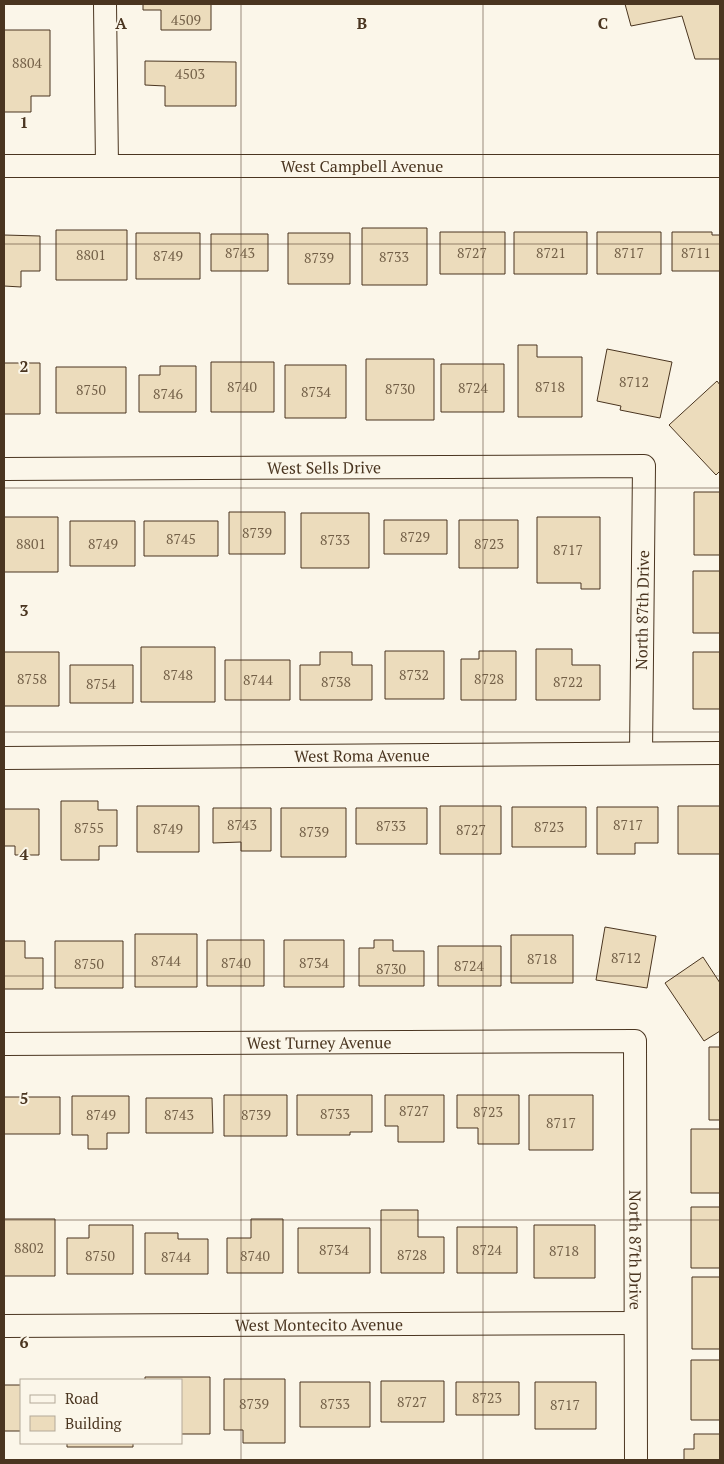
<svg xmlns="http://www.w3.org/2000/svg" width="724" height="1464" font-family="'PT Serif',serif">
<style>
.building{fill:#ecdcbc;stroke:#4a3520}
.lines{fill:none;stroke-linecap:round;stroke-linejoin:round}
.street-casing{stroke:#4a3520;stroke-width:24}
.street{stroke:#fbf6e9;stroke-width:22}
.grid{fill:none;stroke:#4a3520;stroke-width:1;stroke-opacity:0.55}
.labels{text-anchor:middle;stroke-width:4;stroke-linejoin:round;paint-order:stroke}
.number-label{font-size:14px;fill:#725f47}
.street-label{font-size:16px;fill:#4a3520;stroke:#fbf6e9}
.grid-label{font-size:16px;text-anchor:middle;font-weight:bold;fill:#4a3520;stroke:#fbf6e9;stroke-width:4;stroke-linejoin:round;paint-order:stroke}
</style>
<rect width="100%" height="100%" fill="#fbf6e9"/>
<!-- building -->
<path class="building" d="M143,4H211V30H161V10H143Z
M625,4H720V59H695L682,16L631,26Z
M4,30H50V96H31V112H4Z
M145,61L236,62V106H165V86L145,85Z
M362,228H427V285H362Z
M56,230H127V280H56Z
M440,232H505V274H440Z
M514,232H587V274H514Z
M597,232H661V274H597Z
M672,232H712V235H720V271H672Z
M136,233H200V279H136Z
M288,233H350V284H288Z
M211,234H268V271H211Z
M4,235L40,236V271H21V287L4,286Z
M518,345H537V357H582V417H518Z
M607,349L672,362L660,418L620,410L621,406L597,401Z
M366,359H434V420H366Z
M211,362H274V412H211Z
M4,363H40V414H4Z
M441,364H504V412H441Z
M285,365H346V418H285Z
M160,366H196V412H139V375H160Z
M56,367H126V413H56Z
M717,381L720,385V471L716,475L669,425Z
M694,492H720V555H694Z
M229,512H285V554H229Z
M301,513H369V568H301Z
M4,517H58V572H4Z
M537,517H600V589H581V583H537Z
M384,520H447V554H384Z
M459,520H518V568H459Z
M70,521H135V566H70Z
M144,521H218V556H144Z
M693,571H720V633H693Z
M141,647H215V702H141Z
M536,649H572V665H600V700H536Z
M385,651H444V699H385Z
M479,651H516V700H461V659H479Z
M4,652H59V706H4Z
M320,652H352V665H372V700H300V665H320Z
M693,652H720V709H693Z
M225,660H290V700H225Z
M70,665H133V703H70Z
M61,801H98V810H117V846H99V860H61Z
M137,806H199V852H137Z
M440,806H501V854H440Z
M678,806H720V854H678Z
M512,807H586V847H512Z
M597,807H658V843H635V854H597Z
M213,808H271V851H241V842L213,843Z
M281,808H346V857H281Z
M356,808H427V844H356Z
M4,809H39V855H15V846H4Z
M605,927L656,936L647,988L596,980Z
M135,934H197V987H135Z
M511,935H573V983H511Z
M207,940H264V986H207Z
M284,940H344V987H284Z
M374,940H393V951H424V986H359V948H374Z
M4,941H25V958H43V989H4Z
M55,941H123V988H55Z
M438,946H501V986H438Z
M703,957L720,983V1031L704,1041L665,983Z
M709,1047H720V1120H709Z
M224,1095H287V1136H224Z
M297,1095H372V1132H350V1135H297Z
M385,1095H444V1142H398V1126H385Z
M457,1095H519V1144H478V1128H457Z
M529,1095H593V1150H529Z
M72,1096H129V1133H107V1149H88V1135H72Z
M4,1097H60V1134H4Z
M146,1098H212L213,1133H146Z
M691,1129H720V1193H691Z
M691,1207H720V1268H691Z
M381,1210H418V1237H444V1273H381Z
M4,1219H55V1276H4Z
M251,1219H283V1273H227V1238H251Z
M89,1225H133V1274H67V1238H89Z
M534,1225H595V1278H534Z
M457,1227H517V1273H457Z
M298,1228H370V1273H298Z
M145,1233H178V1239H208V1274H145Z
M692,1277H720V1349H692Z
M691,1360H720V1420H691Z
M145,1377H210V1434H181V1380H145Z
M224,1379H285V1443H243V1430H224Z
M381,1381H444V1422H381Z
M300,1382H370V1427H300Z
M456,1382H519V1415H456Z
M535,1382H596V1429H535Z
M4,1385H21V1431H4Z
M694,1434H720V1460H684V1449H694Z
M67,1443H133V1447H67Z"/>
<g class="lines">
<defs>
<g id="street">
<path d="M105,4L107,166"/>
<path id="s1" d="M4,166H720"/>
<path id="s2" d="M4,469L644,466L641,753"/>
<path id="s3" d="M4,758L720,753"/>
<path id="s4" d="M4,1044L635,1041L636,1460"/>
<path id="s5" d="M4,1326L635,1323"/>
</g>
</defs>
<!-- street casing -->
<use href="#street" class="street-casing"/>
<!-- street -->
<use href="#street" class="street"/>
</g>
<!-- grid -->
<path class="grid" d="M241,4V1460M483,4V1460M4,244H720M4,488H720M4,732H720M4,976H720M4,1220H720"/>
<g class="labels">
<!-- number labels -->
<g class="number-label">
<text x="186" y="25">4509</text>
<text x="27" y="68">8804</text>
<text x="190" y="79">4503</text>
<text x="240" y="258">8743</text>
<text x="472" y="258">8727</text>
<text x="551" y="258">8721</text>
<text x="629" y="258">8717</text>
<text x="696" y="258">8711</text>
<text x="91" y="260">8801</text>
<text x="168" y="261">8749</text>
<text x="394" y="262">8733</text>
<text x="319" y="263">8739</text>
<text x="634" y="387">8712</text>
<text x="242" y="392">8740</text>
<text x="550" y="392">8718</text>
<text x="473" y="393">8724</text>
<text x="400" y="394">8730</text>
<text x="91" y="395">8750</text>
<text x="316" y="397">8734</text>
<text x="168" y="399">8746</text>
<text x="257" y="538">8739</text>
<text x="415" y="542">8729</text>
<text x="181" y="544">8745</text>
<text x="335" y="545">8733</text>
<text x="31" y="549">8801</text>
<text x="103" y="549">8749</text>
<text x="489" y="549">8723</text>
<text x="568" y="555">8717</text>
<text x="178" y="680">8748</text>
<text x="414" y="680">8732</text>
<text x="32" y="684">8758</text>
<text x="489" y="684">8728</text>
<text x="258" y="685">8744</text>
<text x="336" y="687">8738</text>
<text x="568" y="687">8722</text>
<text x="101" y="689">8754</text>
<text x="242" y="830">8743</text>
<text x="628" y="830">8717</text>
<text x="391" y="831">8733</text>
<text x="549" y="832">8723</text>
<text x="89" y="833">8755</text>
<text x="168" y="834">8749</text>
<text x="471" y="835">8727</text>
<text x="314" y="837">8739</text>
<text x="626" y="963">8712</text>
<text x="542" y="964">8718</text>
<text x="166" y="966">8744</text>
<text x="236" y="968">8740</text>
<text x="314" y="968">8734</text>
<text x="89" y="969">8750</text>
<text x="469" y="971">8724</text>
<text x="391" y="974">8730</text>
<text x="414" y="1116">8727</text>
<text x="488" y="1117">8723</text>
<text x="335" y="1119">8733</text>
<text x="101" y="1120">8749</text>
<text x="179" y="1120">8743</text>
<text x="256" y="1120">8739</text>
<text x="561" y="1128">8717</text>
<text x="29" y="1253">8802</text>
<text x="334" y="1255">8734</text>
<text x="487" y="1255">8724</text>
<text x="564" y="1256">8718</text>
<text x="412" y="1260">8728</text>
<text x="100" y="1261">8750</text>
<text x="255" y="1261">8740</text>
<text x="176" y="1262">8744</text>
<text x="487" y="1403">8723</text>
<text x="412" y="1407">8727</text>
<text x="254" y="1409">8739</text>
<text x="335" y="1409">8733</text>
<text x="565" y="1410">8717</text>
</g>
<!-- street labels -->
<g class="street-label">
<text dy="6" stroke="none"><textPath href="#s1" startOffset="358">West Campbell Avenue</textPath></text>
<text dy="6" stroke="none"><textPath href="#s2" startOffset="320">West Sells Drive</textPath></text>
<text transform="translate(642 610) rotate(-89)" y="6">North 87th Drive</text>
<text dy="6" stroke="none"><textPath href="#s3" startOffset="358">West Roma Avenue</textPath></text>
<text dy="6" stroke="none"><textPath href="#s4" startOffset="315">West Turney Avenue</textPath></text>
<text dy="6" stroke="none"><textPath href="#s4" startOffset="840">North 87th Drive</textPath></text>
<text dy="6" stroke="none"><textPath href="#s5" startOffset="315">West Montecito Avenue</textPath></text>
</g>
</g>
<g class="grid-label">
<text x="121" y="29">A</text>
<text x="362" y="29">B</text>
<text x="603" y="29">C</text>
<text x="24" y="128">1</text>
<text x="24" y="372">2</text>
<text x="24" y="616">3</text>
<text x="24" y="860">4</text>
<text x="24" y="1104">5</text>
<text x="24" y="1348">6</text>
</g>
<!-- border -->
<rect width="724" height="1464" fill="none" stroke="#4a3520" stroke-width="10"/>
<!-- legend -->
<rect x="20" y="1379" width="162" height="65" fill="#fbf6e9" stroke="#b4a999"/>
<rect x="30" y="1395" width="25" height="8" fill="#fbf6e9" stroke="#b4a999"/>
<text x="65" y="1404" font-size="15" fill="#4a3520">Road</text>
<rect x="30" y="1416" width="25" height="15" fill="#ecdcbc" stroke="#b4a999"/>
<text x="65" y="1429" font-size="15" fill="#4a3520">Building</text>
</svg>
